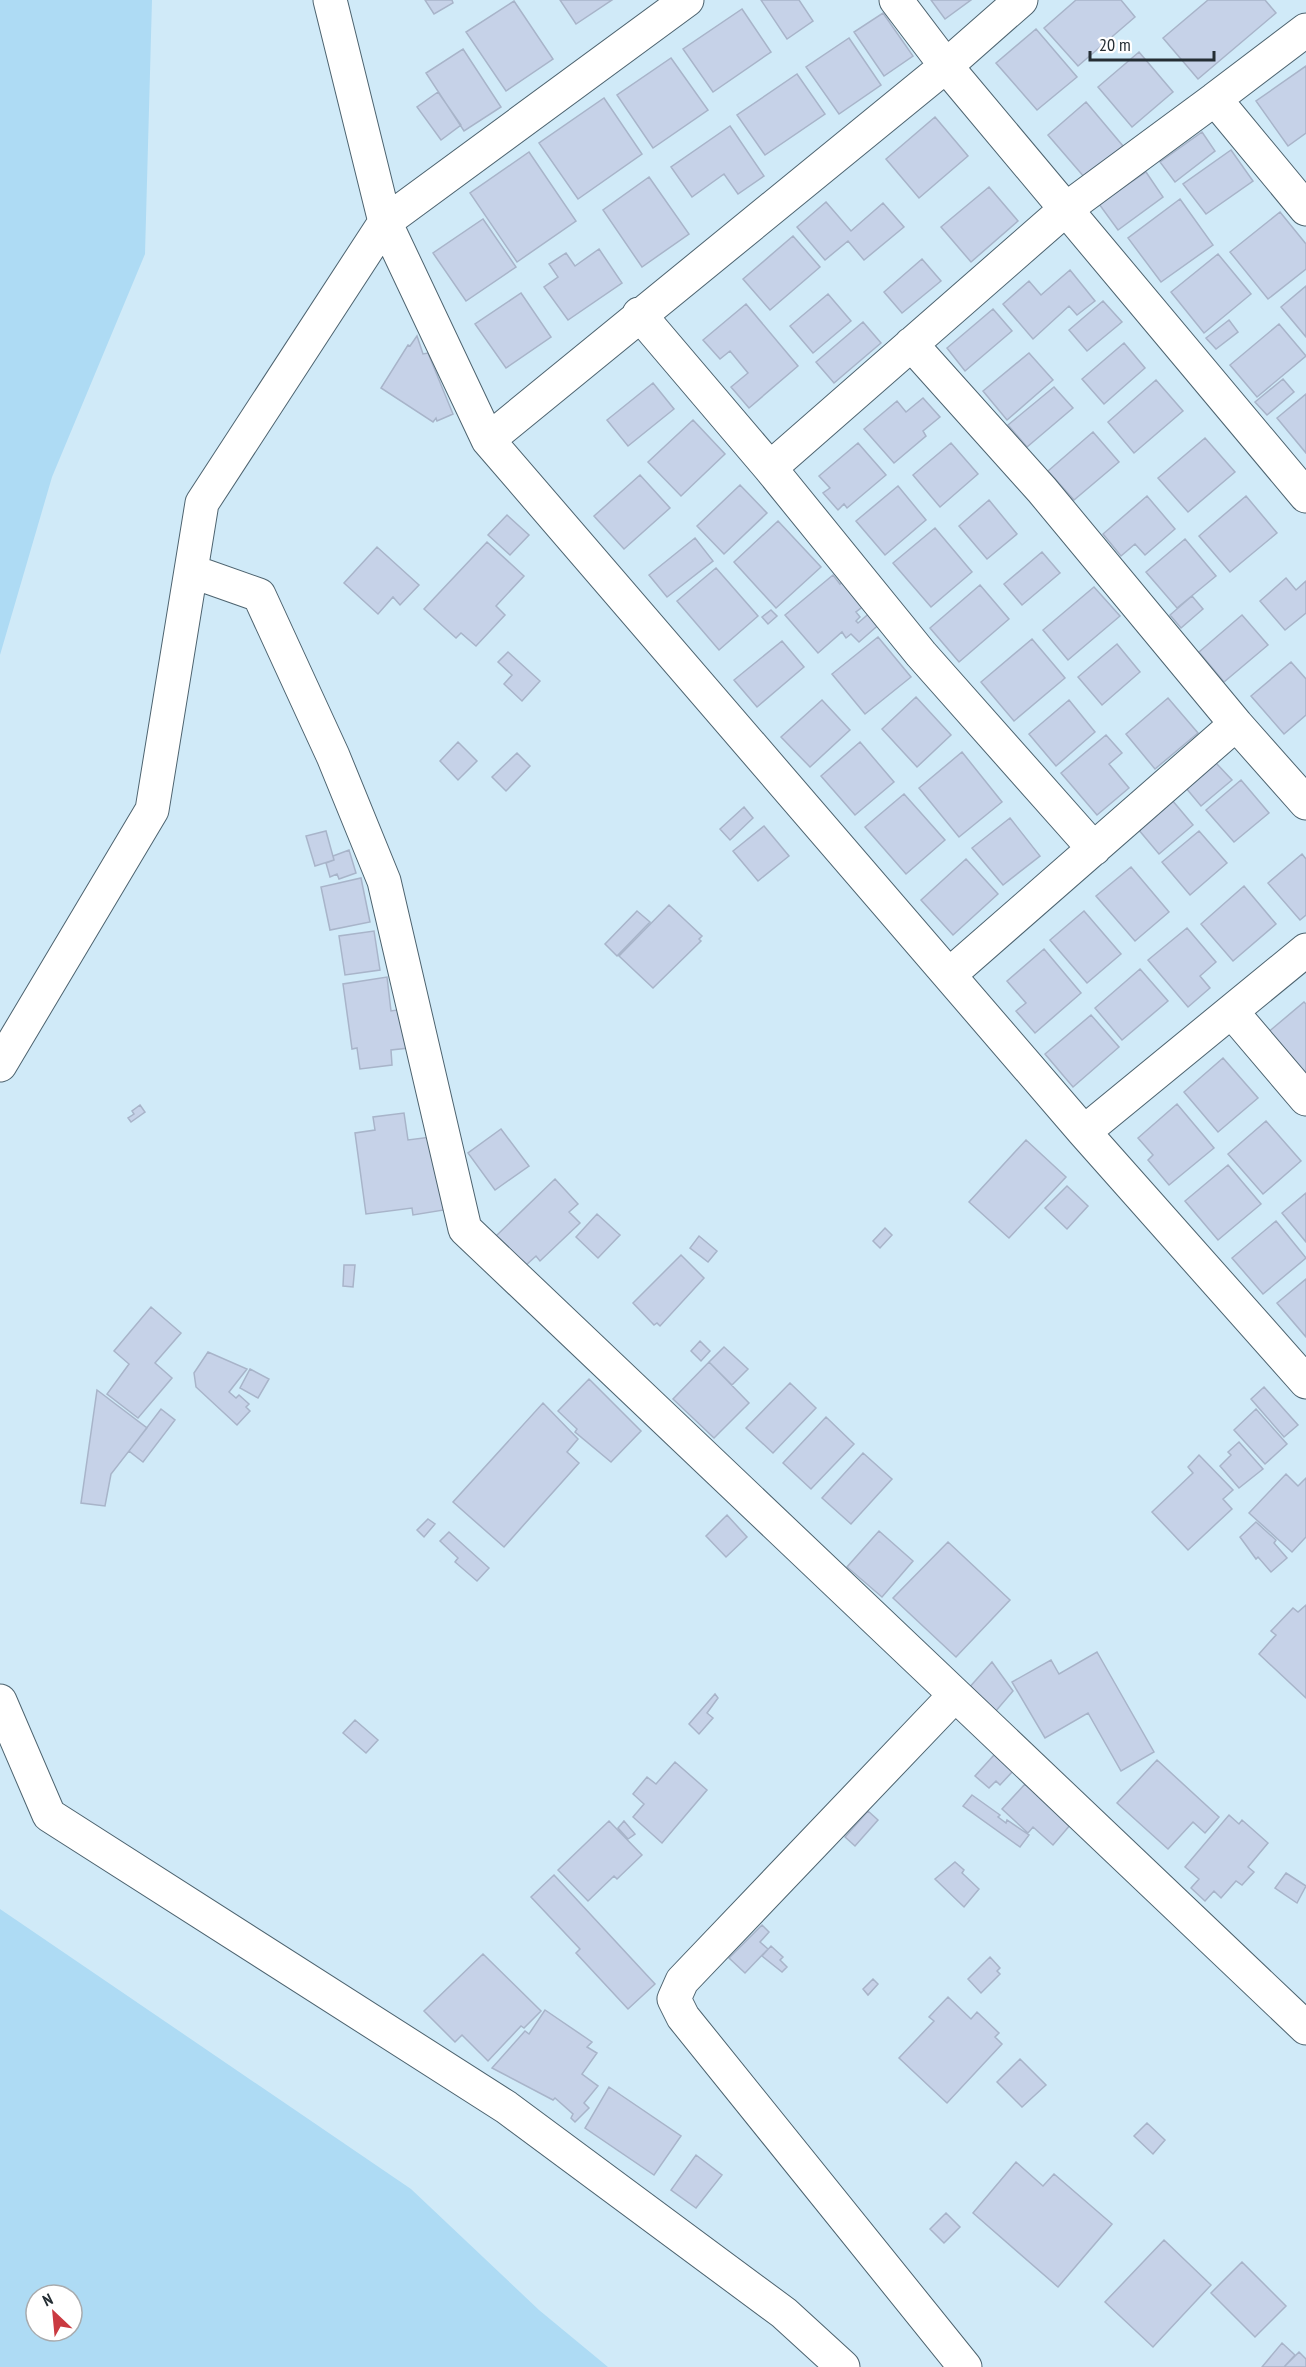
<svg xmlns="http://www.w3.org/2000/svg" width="1306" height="2367" font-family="'PT Sans Narrow',sans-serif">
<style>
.green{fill:#aedbf4;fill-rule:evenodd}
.building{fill:#c6d2e8;stroke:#a8b4c9;stroke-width:1.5}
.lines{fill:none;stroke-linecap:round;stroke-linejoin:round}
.minor-casing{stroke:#4d636f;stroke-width:35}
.minor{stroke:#fff;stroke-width:33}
</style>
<rect width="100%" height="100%" fill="#d0eaf8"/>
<!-- green -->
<path class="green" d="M0,0H152L145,254L52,477L0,655Z
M0,1909L411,2189L539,2310L608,2367H0ZM36,2295H72V2331H36Z"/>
<!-- building -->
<path class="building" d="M425,0H452L453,3L434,14Z
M560,0H612L576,24Z
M761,0H799L813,21L787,39Z
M931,0H971L945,19Z
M1076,0H1121L1135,17L1078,66L1044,28Z
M1208,0H1265L1276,13L1198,79L1163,38Z
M514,1L553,59L506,91L466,32Z
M742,9L771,52L713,92L683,49Z
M883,13L913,56L884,76L854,32Z
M1036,29L1077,77L1037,110L996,63Z
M849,38L881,85L839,114L806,67Z
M463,49L501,107L464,131L426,73Z
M1139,52L1173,92L1132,127L1098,87Z
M671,58L708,110L653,148L617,95Z
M1306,66V133L1288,146L1256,101Z
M797,74L825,114L765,155L737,115Z
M438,92L461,125L441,140L417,107Z
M604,98L642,154L578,199L539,143Z
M1086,102L1123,146L1085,178L1048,135Z
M935,117L968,156L919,198L886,159Z
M730,126L764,176L738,194L724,174L692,197L671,167Z
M1202,132L1215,151L1175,182L1160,162Z
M1231,150L1253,181L1206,214L1183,184Z
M529,152L576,221L517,262L470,193Z
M1146,172L1163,197L1118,230L1099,204Z
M649,177L689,234L642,267L603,210Z
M989,187L1018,221L971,262L941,227Z
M1180,199L1213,245L1161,282L1128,238Z
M826,202L851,231L883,203L904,227L864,260L848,241L825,260L797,227Z
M1280,212L1306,244V269L1268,299L1230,252Z
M483,219L516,267L466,301L433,253Z
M793,236L820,267L770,310L743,279Z
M599,249L622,283L568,320L544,287L558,277L549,264L566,253L575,266Z
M1218,254L1251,294L1204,333L1171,292Z
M922,259L941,281L902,313L884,292Z
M1070,270L1095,301L1077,315L1069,306L1033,339L1003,304L1029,281L1041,295Z
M1306,286V337L1281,307Z
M521,293L551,337L506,368L475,324Z
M828,294L851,321L813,353L790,326Z
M1103,301L1122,322L1087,351L1069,330Z
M746,304L798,366L749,408L731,387L748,373L730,351L720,359L703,340Z
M993,309L1012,331L965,371L947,348Z
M1229,320L1238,332L1216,349L1206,338Z
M863,322L881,343L834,383L816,362Z
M1279,324L1306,356L1257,397L1230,365Z
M417,336L423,354L428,353L453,414L437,421L436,418L433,422L381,388L408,345L410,346Z
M1124,343L1145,368L1104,404L1082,379Z
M1029,353L1053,380L1007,420L983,391Z
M1283,379L1294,392L1267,415L1255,402Z
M1156,380L1183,411L1134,453L1108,422Z
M653,383L674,409L628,446L607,420Z
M1054,387L1073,408L1027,447L1008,425Z
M1306,394V453L1277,418Z
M923,398L940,417L923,431L926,436L894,463L864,429L897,401L906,412Z
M693,420L725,454L681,496L648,462Z
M1093,432L1119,462L1074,500L1048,471Z
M1205,438L1235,472L1188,512L1158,478Z
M858,443L886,475L847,508L844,504L838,510L823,493L830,488L819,476Z
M951,443L978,474L940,507L913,475Z
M640,475L670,508L624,549L594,516Z
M740,485L767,513L724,554L697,526Z
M898,486L926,520L885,555L856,521Z
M1147,496L1175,529L1145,555L1135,544L1121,556L1103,534Z
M1246,496L1277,533L1230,572L1199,536Z
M989,500L1017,534L987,559L959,526Z
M507,515L529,535L510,555L488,535Z
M778,521L821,567L776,608L734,562Z
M935,528L972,572L931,607L893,563Z
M695,538L713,561L667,597L649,575Z
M1185,539L1216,576L1177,608L1146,572Z
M487,542L524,576L496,606L505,615L476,646L461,633L456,638L424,609Z
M377,547L419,585L400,605L393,597L378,614L344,583Z
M1042,552L1060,573L1022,605L1004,584Z
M716,568L758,616L719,650L677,601Z
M833,575L840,584L844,580L865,605L856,612L860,617L856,621L858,623L873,610L883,621L859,642L851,634L846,638L842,632L818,653L785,615Z
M1286,578L1296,590L1306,581V613L1285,630L1260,601Z
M980,585L1009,619L959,662L930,628Z
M1094,587L1120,616L1068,660L1043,630Z
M1192,596L1203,609L1181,628L1170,615Z
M771,610L777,616L768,624L762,617Z
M1242,615L1268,645L1224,682L1199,652Z
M878,637L911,677L865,714L832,674Z
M1032,639L1065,678L1014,721L981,682Z
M782,641L804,667L757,707L734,680Z
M1117,644L1140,672L1102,705L1078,677Z
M508,652L540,681L522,701L504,684L512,675L498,662Z
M1291,662L1306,679V715L1284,734L1251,696Z
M916,697L951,735L917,767L882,729Z
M1168,698L1198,733L1155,769L1126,734Z
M822,700L850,730L810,767L781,737Z
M1069,700L1095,732L1056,766L1029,734Z
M1106,735L1122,753L1109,764L1129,788L1097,815L1061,773Z
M458,742L477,761L458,780L440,761Z
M860,742L894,782L855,815L821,776Z
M962,752L1002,802L959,837L919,788Z
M517,753L530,766L506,791L492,777Z
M1216,763L1232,780L1201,806L1186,788Z
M1241,780L1269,813L1234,842L1206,810Z
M904,794L945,840L906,874L865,827Z
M1172,800L1193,825L1159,854L1138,829Z
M744,807L753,818L730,840L720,829Z
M1010,818L1040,856L1003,885L972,848Z
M764,826L789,856L758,881L733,851Z
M326,831L334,860L315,866L306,836Z
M1199,831L1227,863L1190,895L1162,862Z
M349,850L356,873L339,879L337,874L330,877L326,863L334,860L333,856Z
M1302,854L1306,859V915L1300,920L1268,883Z
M966,859L998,894L953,935L921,900Z
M1131,867L1169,912L1135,941L1096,896Z
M361,878L370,922L330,930L321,887Z
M1244,886L1276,924L1233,961L1201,924Z
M669,905L702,936L699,939L701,941L653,988L619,956Z
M637,911L650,922L617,956L605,944Z
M1084,911L1121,954L1087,983L1050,940Z
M1187,928L1216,962L1200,976L1210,988L1188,1007L1148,960Z
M374,931L380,970L345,975L339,936Z
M1044,949L1081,993L1035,1033L1016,1011L1026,1003L1007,981Z
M1140,969L1168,1001L1122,1040L1095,1008Z
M387,977L391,1011L404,1009L409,1048L391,1050L392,1065L360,1069L357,1048L352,1049L343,984Z
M1304,1002L1306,1004V1081L1266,1034Z
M1091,1015L1119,1047L1073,1087L1045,1054Z
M1223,1058L1258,1098L1218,1132L1184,1092Z
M1177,1104L1214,1148L1169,1185L1148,1160L1153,1155L1138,1138Z
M140,1105L145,1112L131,1122L128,1118L134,1114L132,1111Z
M404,1113L408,1140L431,1137L444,1210L413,1215L412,1208L366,1214L355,1133L375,1130L373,1117Z
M1266,1121L1301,1161L1263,1194L1228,1154Z
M501,1129L529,1166L495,1190L468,1153Z
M1026,1140L1066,1177L1009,1238L969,1202Z
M1228,1165L1261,1204L1218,1240L1185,1201Z
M555,1179L578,1204L569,1212L580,1223L540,1261L536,1256L524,1267L496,1236Z
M1067,1186L1088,1206L1067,1229L1045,1208Z
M1306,1193V1242L1282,1213Z
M597,1214L620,1235L598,1258L576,1237Z
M1276,1221L1306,1258L1263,1294L1232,1258Z
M885,1228L892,1235L880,1248L873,1241Z
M699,1236L717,1251L708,1262L690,1248Z
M681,1255L704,1278L660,1326L657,1323L654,1325L633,1303Z
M344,1265H355L353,1287L343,1286Z
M1306,1279V1337L1277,1303Z
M151,1307L181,1333L155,1363L172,1378L138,1418L107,1394L129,1364L114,1351Z
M700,1341L710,1351L701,1361L691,1351Z
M724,1347L748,1369L732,1385L709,1362Z
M208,1352L247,1369L229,1392L236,1398L239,1395L249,1404L246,1407L250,1411L237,1425L196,1387L194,1373Z
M709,1362L749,1403L714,1438L673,1399Z
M250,1369L269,1379L258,1398L240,1388Z
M589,1379L641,1431L611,1462L575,1432L577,1429L558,1411Z
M790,1383L816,1408L773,1453L746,1428Z
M1264,1387L1298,1425L1284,1437L1251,1399Z
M97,1390L147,1428L111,1474L105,1506L81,1503Z
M543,1403L578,1439L567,1452L579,1463L504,1547L453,1502Z
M161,1409L175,1420L143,1462L129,1451Z
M1256,1409L1287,1444L1265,1464L1234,1430Z
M826,1417L854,1444L811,1489L783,1463Z
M1239,1442L1263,1469L1239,1488L1220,1466L1231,1455L1228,1452Z
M863,1453L892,1479L851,1524L822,1498Z
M1199,1455L1233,1490L1223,1499L1232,1509L1188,1550L1152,1512L1193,1473L1188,1467Z
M1286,1474L1298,1486L1306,1478V1537L1292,1552L1249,1513Z
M727,1515L747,1537L726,1557L706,1536Z
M428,1519L435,1524L424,1537L417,1530Z
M1256,1522L1276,1540L1274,1543L1287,1558L1271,1572L1258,1557L1256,1559L1240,1537Z
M879,1531L913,1561L882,1597L847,1567Z
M449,1532L489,1568L477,1581L455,1562L458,1558L440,1541Z
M948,1542L1010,1600L956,1657L893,1598Z
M1306,1605V1698L1259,1654L1276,1635L1271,1631L1293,1608L1298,1612Z
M1097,1652L1154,1752L1121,1771L1088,1713L1045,1738L1012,1682L1051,1660L1059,1674Z
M992,1662L1013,1691L995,1712L968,1689Z
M715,1694L718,1698L707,1713L713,1718L699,1734L689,1724Z
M355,1720L378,1740L366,1753L343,1733Z
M994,1755L1013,1771L1000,1785L996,1781L989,1788L975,1776Z
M1157,1760L1219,1817L1205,1833L1193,1822L1168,1849L1117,1803Z
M675,1762L707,1790L662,1843L633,1817L644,1804L633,1794L647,1777L656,1784Z
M1025,1784L1071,1824L1053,1845L1033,1827L1028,1833L1002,1809Z
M972,1795L1000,1815L998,1817L1006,1823L1007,1820L1029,1835L1020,1847L963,1806Z
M868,1811L878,1820L855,1846L845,1837Z
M1229,1815L1239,1824L1242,1820L1268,1843L1248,1867L1254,1872L1242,1885L1236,1881L1221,1898L1214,1891L1205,1901L1191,1888L1199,1879L1185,1867Z
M609,1821L642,1855L617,1879L614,1876L588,1901L558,1870Z
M624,1821L635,1834L628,1839L618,1828Z
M955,1862L964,1870L962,1873L979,1889L964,1907L935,1879Z
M1286,1873L1306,1886L1297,1903L1275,1888Z
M554,1875L655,1984L628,2009L576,1953L580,1949L531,1897Z
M762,1925L769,1932L760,1942L768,1949L745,1973L729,1958Z
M771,1946L783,1957L780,1960L787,1967L782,1972L762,1956Z
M483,1954L541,2011L524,2028L521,2026L488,2061L462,2035L455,2042L424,2011Z
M990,1957L1000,1968L997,1971L1000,1974L981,1993L968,1979Z
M873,1979L878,1984L868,1995L863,1989Z
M948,1997L971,2019L977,2012L999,2033L995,2037L1002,2044L947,2103L899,2058L934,2021L929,2017Z
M545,2010L592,2042L587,2047L597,2053L582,2074L598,2086L584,2103L589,2108L575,2122L571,2118L573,2114L555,2098L553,2100L492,2068L525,2031L529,2034Z
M1020,2059L1046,2085L1022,2107L997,2082Z
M609,2087L681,2136L654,2175L585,2128Z
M1147,2123L1165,2140L1153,2154L1134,2136Z
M696,2155L722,2175L696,2208L671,2190Z
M1016,2162L1043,2186L1054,2174L1112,2224L1058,2287L973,2213Z
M946,2213L960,2227L944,2243L930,2229Z
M1164,2240L1211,2285L1153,2347L1105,2302Z
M1242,2262L1286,2306L1255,2337L1211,2293Z
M1282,2343L1295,2355L1284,2367H1262Z
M1299,2352L1306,2359V2367H1284Z"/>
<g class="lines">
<defs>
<path id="minor" d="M687,0L385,222L488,440L1084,1132L1306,1382
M896,0L946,66L1306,496
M1306,30L1215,99L1306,209
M639,314L770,468L1066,209L1215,99
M911,344L1042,490L1236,724
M488,440L946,66L1021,0
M770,468L921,654L1094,849
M191,571L259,595L333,756L384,881L465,1229L1306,2028
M949,975L1236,724L1306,803
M1232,1012L1306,1099
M0,1065L152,810L202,503L385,222L330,0
M1084,1132L1306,950
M954,1696L682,1981L674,1999L683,2017L965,2367
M0,1701L49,1815L506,2107L784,2313L843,2367"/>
</defs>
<!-- minor casing -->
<use href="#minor" class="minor-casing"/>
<!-- minor -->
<use href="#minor" class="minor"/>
</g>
<!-- north arrow -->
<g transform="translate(54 2313) rotate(334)"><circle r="28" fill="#ffffff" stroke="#a8abae" stroke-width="1.5"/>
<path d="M0-4.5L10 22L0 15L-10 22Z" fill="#ca3a41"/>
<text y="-9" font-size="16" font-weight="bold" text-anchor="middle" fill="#252e34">N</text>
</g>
<!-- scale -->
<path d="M1090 51v9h124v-9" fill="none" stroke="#252e34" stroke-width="3"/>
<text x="1099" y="51" font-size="18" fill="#252e34" stroke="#ffffff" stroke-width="4.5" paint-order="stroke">20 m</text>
</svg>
